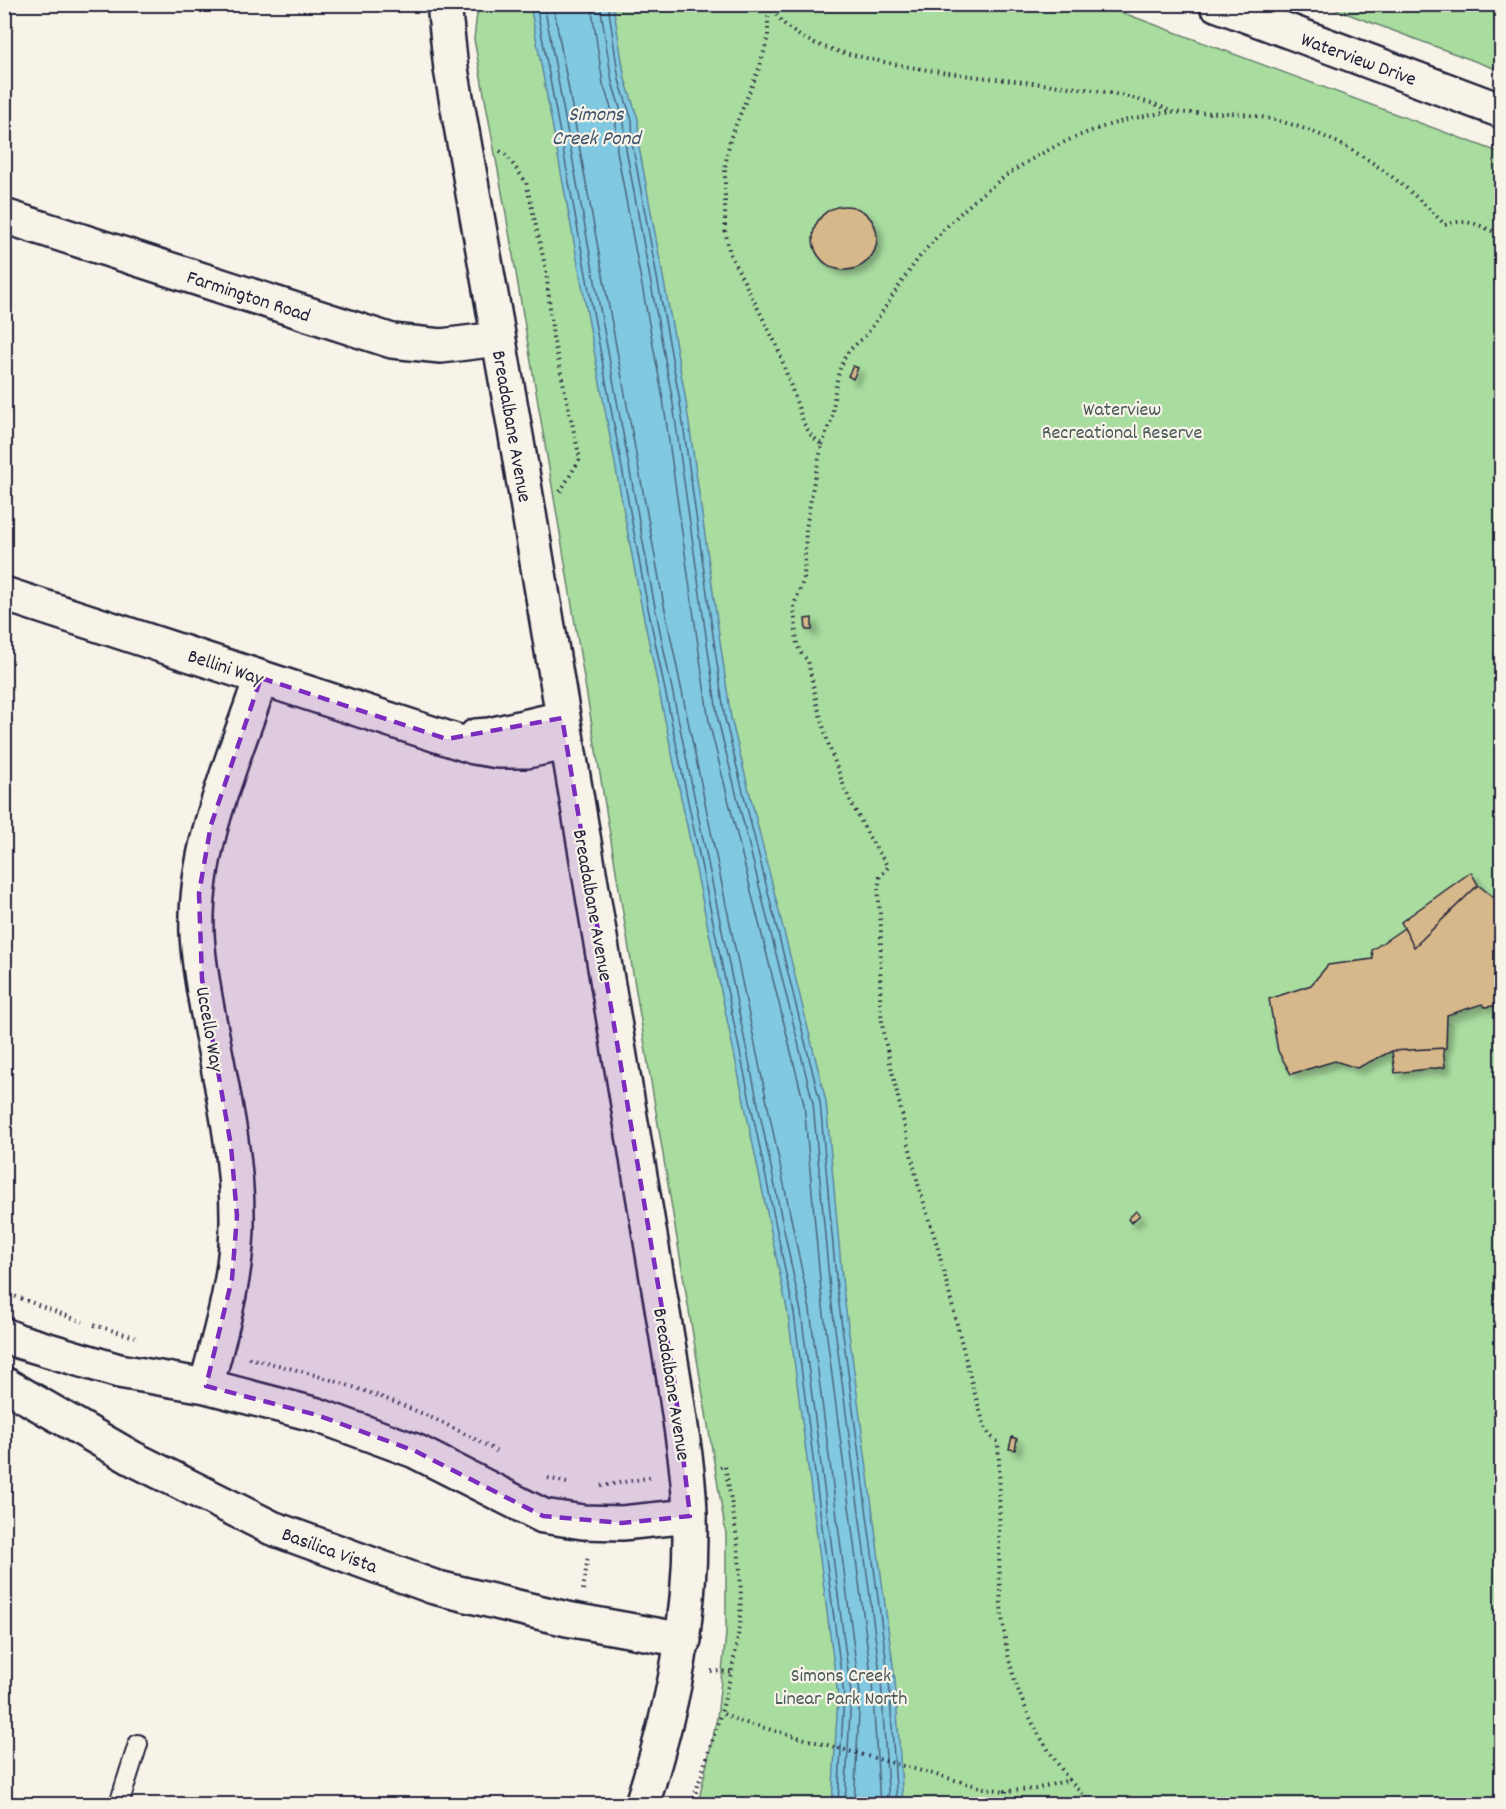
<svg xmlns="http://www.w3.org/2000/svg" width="1506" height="1809" font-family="Dekko,sans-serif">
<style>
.green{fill:#a9dd9f;stroke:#66806d;stroke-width:1.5}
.water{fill:#81c9e1;stroke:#5b869f;stroke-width:1.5}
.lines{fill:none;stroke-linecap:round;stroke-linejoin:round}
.shore{stroke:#48657d;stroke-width:1.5}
.building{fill:#d6b88a;stroke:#22223b;stroke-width:1.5;filter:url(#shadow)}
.service-casing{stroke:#22223b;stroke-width:22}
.minor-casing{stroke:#22223b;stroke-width:38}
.tertiary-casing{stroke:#22223b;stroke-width:38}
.path{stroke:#22223b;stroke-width:4;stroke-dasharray:1.5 4.5;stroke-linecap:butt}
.service{stroke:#f7f3e8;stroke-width:18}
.minor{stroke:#f7f3e8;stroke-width:33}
.tertiary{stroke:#f7f3e8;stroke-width:33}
.marked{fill:#7b2cbf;fill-opacity:0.2;stroke:#7b2cbf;stroke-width:4.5;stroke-dasharray:12 8;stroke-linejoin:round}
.labels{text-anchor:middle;stroke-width:4.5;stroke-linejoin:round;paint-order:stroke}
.street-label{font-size:20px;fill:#22223b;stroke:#f7f3e8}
.park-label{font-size:20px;fill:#4a5a59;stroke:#f7f3e8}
.water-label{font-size:21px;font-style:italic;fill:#3e546d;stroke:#f7f3e8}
</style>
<defs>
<filter id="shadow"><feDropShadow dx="5.5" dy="5.5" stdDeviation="3" flood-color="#0004"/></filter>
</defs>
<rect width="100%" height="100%" fill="#f7f3e8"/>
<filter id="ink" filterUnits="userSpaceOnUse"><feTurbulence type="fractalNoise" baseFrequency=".0167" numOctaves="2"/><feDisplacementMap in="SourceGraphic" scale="12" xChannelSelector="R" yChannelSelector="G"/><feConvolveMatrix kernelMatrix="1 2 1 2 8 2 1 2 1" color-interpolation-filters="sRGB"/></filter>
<g filter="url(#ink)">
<!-- green -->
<path class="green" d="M478,5H1093L1126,14L1501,153V1804H698L717,1718L726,1634V1534L562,545L506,214L474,39Z
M1324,5H1501V71Z"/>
<!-- water -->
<path class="water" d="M530,5H613L625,79L638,119L639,147L685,395L731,718L826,1101L843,1288L895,1680L903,1804H832L838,1696L788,1314L641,604Z"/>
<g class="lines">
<!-- shore -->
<path class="shore" d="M536,4L647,603L794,1313L844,1695L838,1804
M544,4L654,602L801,1312L851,1694L845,1804
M553,4L663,600L810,1310L860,1694L854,1804
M591,4L603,84L616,123L617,151L663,399L709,722L804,1104L821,1291L872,1682L880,1804
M600,4L612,82L624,121L626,149L672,397L718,720L813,1103L830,1290L881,1681L889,1804
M608,4L619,80L632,120L633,148L679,396L725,719L820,1102L837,1289L889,1681L897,1804"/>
</g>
<!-- building -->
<path class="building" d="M813 238a32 32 0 1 1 64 0a32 32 0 1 1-64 0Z
M853,366L858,368L853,379L848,376Z
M812,618V630H806L805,619Z
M1471,872L1478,885L1414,947L1401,922Z
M1478,885L1502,904V1005L1485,1007L1482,1004L1447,1015L1446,1048L1392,1051L1357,1068L1335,1061L1291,1074L1278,1051L1269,999L1311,985L1328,965L1373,959L1372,950L1404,928L1414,947Z
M1443,1048L1445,1067L1395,1073L1392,1051Z
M1136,1211L1140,1215L1131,1223L1128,1219Z
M1012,1437L1017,1439L1015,1450L1009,1449Z"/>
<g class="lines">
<defs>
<path id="service" d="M119,1804L138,1744"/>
<path id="minor" d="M4,216L392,341L441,346L498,339
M4,594L474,747L498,751H527L566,743
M476,736L489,735L562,718
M4,1335L18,1341L119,1371L206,1386L317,1415L415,1451L543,1516L583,1522L622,1523L690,1516
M4,1384L132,1458L272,1528L434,1587L567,1619L684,1640
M206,1386C221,1331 238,1274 237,1216C237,1149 220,1080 208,1014C203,987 198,960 197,933C194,844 234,760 261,678"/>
<path id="tertiary" d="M444,4L451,69L516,436L674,1379C680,1424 689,1470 690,1516C692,1619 673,1707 642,1804
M1216,4L1502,111"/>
</defs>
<!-- service casing -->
<use href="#service" class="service-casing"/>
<!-- minor casing -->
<use href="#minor" class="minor-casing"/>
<!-- tertiary casing -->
<use href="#tertiary" class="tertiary-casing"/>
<!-- path -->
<path class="path" d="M768,4V37L760,66L730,139L725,167V230L730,254L777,346L804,424L811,435L822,445L813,486L806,529L804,578L794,605L797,644L801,653L808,661L817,704L829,746L846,792L869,837L888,867L880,877L878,889L881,927L880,1003L883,1032L918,1184L937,1245L973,1388L985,1427L990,1436L998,1442C1004,1532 987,1624 1026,1709C1037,1735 1053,1757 1069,1780L1035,1789L1006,1791V1804
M769,5C775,13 782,23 790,29C811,46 840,52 866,58C938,75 1012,80 1086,89C1110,92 1134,98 1157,105C1163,107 1168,111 1173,112C1191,114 1210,112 1228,113C1254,114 1283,121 1308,130C1362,150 1405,183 1445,225C1469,217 1479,226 1502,235
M500,151L506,155L526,182L546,270L553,337L580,459L560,492
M822,445C826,433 832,422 833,410C835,391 836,375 845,357C851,346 862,341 869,331C886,308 900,282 918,259C982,180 1068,124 1171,112
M4,1292L83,1322
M94,1325L135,1337
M249,1358C336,1378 419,1406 496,1451
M720,1467L725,1466C735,1522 746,1579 738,1636C734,1662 728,1687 721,1713L739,1721L984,1788L1006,1791
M548,1478L567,1483
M601,1486L653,1477
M583,1590L588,1556
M711,1671L731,1672
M1069,1780L1092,1804
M692,1804L721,1713"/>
<!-- service -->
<use href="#service" class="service"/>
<!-- minor -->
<use href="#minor" class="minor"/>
<!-- tertiary -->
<use href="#tertiary" class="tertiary"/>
</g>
</g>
<!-- marked area -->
<path class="marked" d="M261,678L447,739L562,718L674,1379L690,1516L622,1523L543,1516L415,1451L317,1415L206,1386L232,1279L237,1216L231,1146L202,979L199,893L211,825Z"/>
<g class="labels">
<!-- street labels -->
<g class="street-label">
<text transform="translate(1359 58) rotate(20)" y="7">Waterview Drive</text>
<text transform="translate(249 295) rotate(18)" y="7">Farmington Road</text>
<text transform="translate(513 426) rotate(80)" y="7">Breadalbane Avenue</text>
<text transform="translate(226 666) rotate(18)" y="7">Bellini Way</text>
<text transform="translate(594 905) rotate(80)" y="7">Breadalbane Avenue</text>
<text transform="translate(211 1029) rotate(80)" y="7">Uccello Way</text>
<text transform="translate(673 1384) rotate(81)" y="7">Breadalbane Avenue</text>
<text transform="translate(330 1549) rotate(20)" y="7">Basilica Vista</text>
</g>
<!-- park labels -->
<g class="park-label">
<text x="1122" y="415">Waterview<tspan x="1122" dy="23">Recreational Reserve</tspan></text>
<text x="841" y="1681">Simons Creek<tspan x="841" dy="23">Linear Park North</tspan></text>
</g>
<!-- water labels -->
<g class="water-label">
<text x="596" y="120">Simons<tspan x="596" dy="24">Creek Pond</tspan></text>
</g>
</g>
<!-- margin -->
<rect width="1506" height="1809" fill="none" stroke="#f7f3e8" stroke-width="24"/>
<rect x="12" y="12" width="1482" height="1785" fill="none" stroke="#22223b" stroke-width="2" filter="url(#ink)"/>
</svg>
